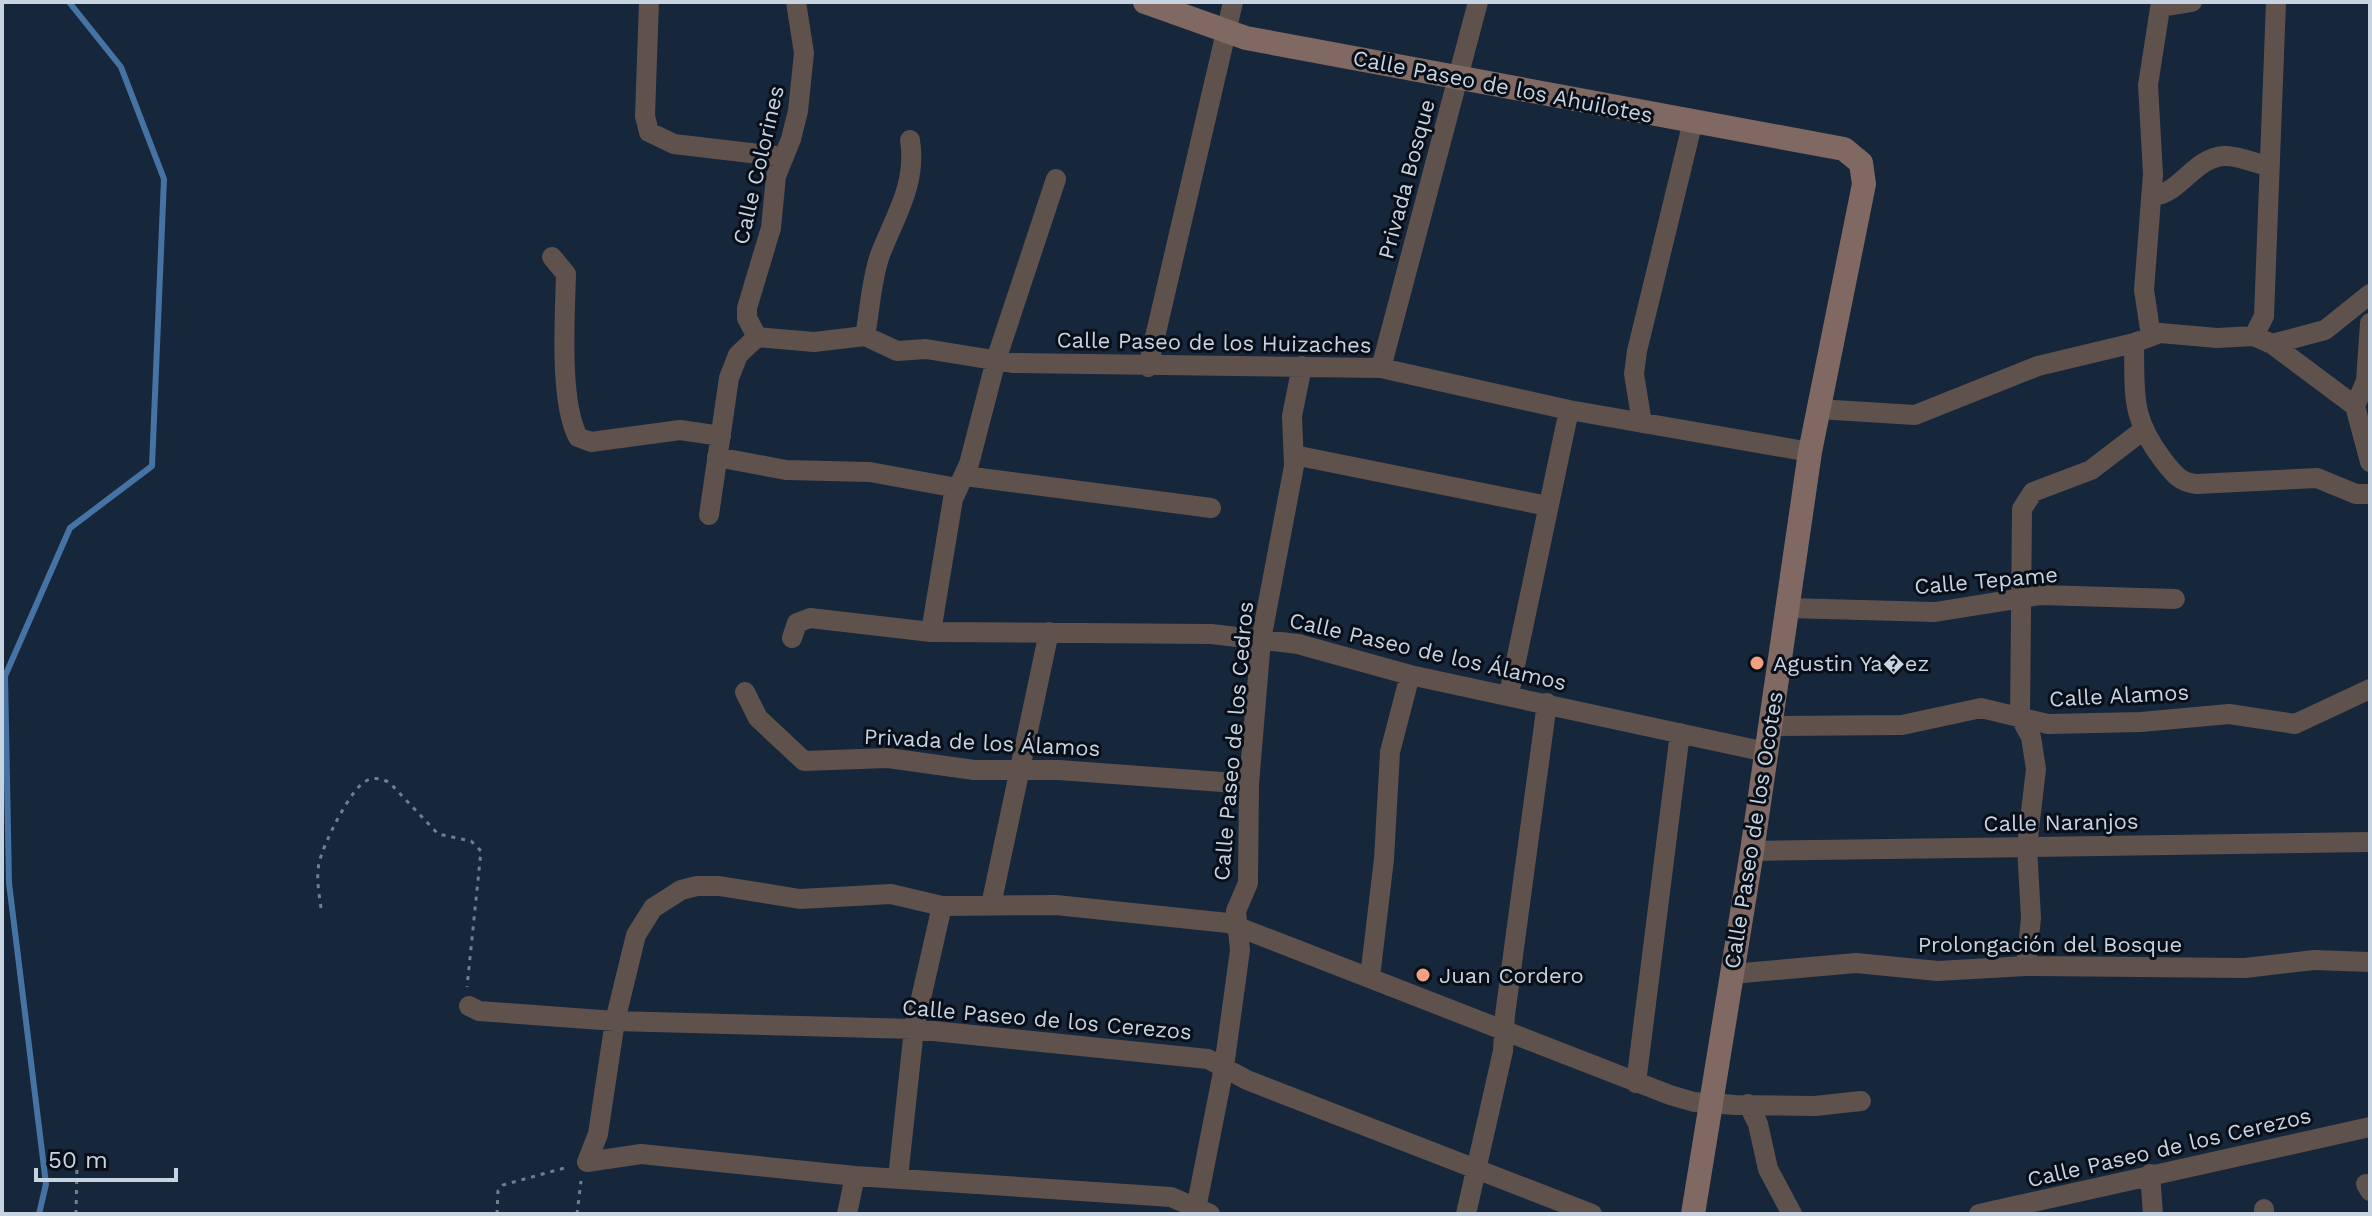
<svg xmlns="http://www.w3.org/2000/svg" width="2372" height="1216" font-family="'Work Sans',sans-serif">
<style>
.lines{fill:none;stroke-linecap:round;stroke-linejoin:round}
.stream{stroke:#4573a3;stroke-width:6}
.path{stroke:#717e90;stroke-width:3;stroke-dasharray:4 6;stroke-linecap:butt}
.street{stroke:#5f514c;stroke-width:20}
.secondary{stroke:#7f6962;stroke-width:24}
.poi-dot{fill:#f3a082;stroke:#080f18;stroke-width:3}
.labels{text-anchor:middle;stroke-width:6;stroke-linejoin:round;paint-order:stroke}
.street-label{font-size:22px;fill:#c8d3e1;stroke:#080f18}
.poi-label{font-size:22px;fill:#c8d3e1;stroke:#080f18;text-anchor:start}
</style>
<rect width="100%" height="100%" fill="#16263b"/>
<g class="lines">
<!-- stream -->
<path class="stream" d="M39,1214L46,1184L9,883L5,676L70,528L152,466L164,179L121,67L69,2"/>
<!-- path -->
<path class="path" d="M321,908C319,893 316,878 319,863C323,845 350,789 366,781C374,776 383,779 390,783L438,834L471,841L481,851L467,987
M76,1214L77,1165
M497,1214L498,1191L503,1185L568,1167
M577,1214L581,1181"/>
<!-- street -->
<path class="street" d="M649,2L645,116L649,132L674,144L784,157
M2161,7L2192,2
M2151,196C2180,195 2193,158 2224,156C2237,155 2254,163 2268,166
M552,257L566,274C565,316 559,401 578,437L591,442L680,430L721,436
M865,336C870,310 871,281 880,255C895,216 917,184 910,140
M2151,336L2144,290L2153,174L2148,85L2161,2
M2254,336L2264,316L2276,2
M757,337L814,342L865,336L897,351L926,349L1012,363L1381,368L1569,410L1810,452
M757,337L747,318V308L771,228L776,176L791,139L798,111L804,53L796,2
M2134,343C2135,394 2130,417 2163,460C2173,473 2180,483 2197,484L2317,478L2356,494H2370
M2272,344L2325,330L2370,294
M1148,367L1233,2
M1381,368L1478,2
M2355,406L2366,381L2370,323
M1818,409L1915,415L2038,366L2134,343L2160,333L2217,338L2254,336L2272,344L2355,406L2370,462
M1642,423L1634,374L1637,351L1693,121
M1294,455L1548,506
M717,457L786,470L870,472L957,488
M965,476L1211,508
M709,515L729,378L738,355L757,337
M1787,608L1935,612L2041,595L2175,599
M931,632L953,499L969,464L996,360L1056,179
M792,638L797,623L810,618L931,632L1211,634L1298,644L1410,675L1766,752
M745,692L758,718L804,761L888,758L974,770H1059L1249,784
M1509,694L1569,410
M1769,726L1902,725L1981,708L2048,724L2141,722L2229,714L2295,724L2370,689
M1752,851L2370,842
M991,905L1049,632
M2026,966L2031,918L2027,846L2036,769L2031,737L2020,717L2022,509L2033,492L2091,470L2142,431
M1731,974L1856,963L1938,971L2026,966L2245,968L2314,960L2370,962
M1370,977L1384,859L1390,752L1410,675
M469,1006L479,1011L615,1021L914,1029L1208,1059L1247,1080L1592,1214
M1636,1083L1680,733
M1748,1104L1758,1124L1768,1169L1792,1214
M587,1162L598,1134L615,1021L636,935L653,908L681,890L697,886H719L800,899L891,894L942,906L1056,905L1228,923L1670,1095L1694,1102L1735,1105L1815,1106L1861,1101
M587,1162L641,1154L855,1176L1171,1197L1210,1214
M2150,1174L2153,1214
M898,1178L914,1029L942,906
M2366,1184L2370,1191
M2264,1209V1214
M847,1214L855,1176
M1195,1214L1224,1067L1240,950L1236,911L1248,883L1249,784L1261,640L1294,466L1292,416L1302,366
M1466,1214L1503,1051L1505,1015L1547,703
M1979,1214L2370,1127"/>
<!-- secondary -->
<path class="secondary" d="M1145,2L1246,38L1844,149L1861,163L1864,184L1810,452L1752,851L1693,1214"/>
</g>
<!-- markers -->
<g class="poi-dot">
<circle cx="1757" cy="663" r="8"/>
<circle cx="1423" cy="975" r="8"/>
</g>
<g class="labels">
<!-- street labels -->
<g class="street-label">
<text transform="translate(1503 86) rotate(11)" y="8">Calle Paseo de los Ahuilotes</text>
<text transform="translate(758 165) rotate(-77)" y="8">Calle Colorines</text>
<text transform="translate(1406 179) rotate(-75)" y="8">Privada Bosque</text>
<text transform="translate(1214 342) rotate(1)" y="8">Calle Paseo de los Huizaches</text>
<text transform="translate(1986 580) rotate(-5)" y="8">Calle Tepame</text>
<text transform="translate(1428 651) rotate(13)" y="8">Calle Paseo de los Álamos</text>
<text transform="translate(2119 695) rotate(-3)" y="8">Calle Alamos</text>
<text transform="translate(1233 741) rotate(-85)" y="8">Calle Paseo de los Cedros</text>
<text transform="translate(982 742) rotate(3)" y="8">Privada de los Álamos</text>
<text transform="translate(2061 822) rotate(-1)" y="8">Calle Naranjos</text>
<text transform="translate(1753 830) rotate(-81)" y="8">Calle Paseo de los Ocotes</text>
<text x="2050" y="952">Prolongación del Bosque</text>
<text transform="translate(1047 1019) rotate(5)" y="8">Calle Paseo de los Cerezos</text>
<text transform="translate(2169 1147) rotate(-13)" y="8">Calle Paseo de los Cerezos</text>
</g>
<!-- poi labels -->
<g class="poi-label">
<text x="1773" y="671">Agustin Ya�ez</text>
<text x="1439" y="983">Juan Cordero</text>
</g>
</g>
<!-- border -->
<rect width="2372" height="1216" fill="none" stroke="#c8d3e1" stroke-width="8"/>
<!-- scale -->
<path d="M36 1168v12h140v-12" fill="none" stroke="#c8d3e1" stroke-width="4"/>
<text x="48" y="1168" font-size="24" fill="#c8d3e1" stroke="#080f18" stroke-width="6" paint-order="stroke">50 m</text>
</svg>
